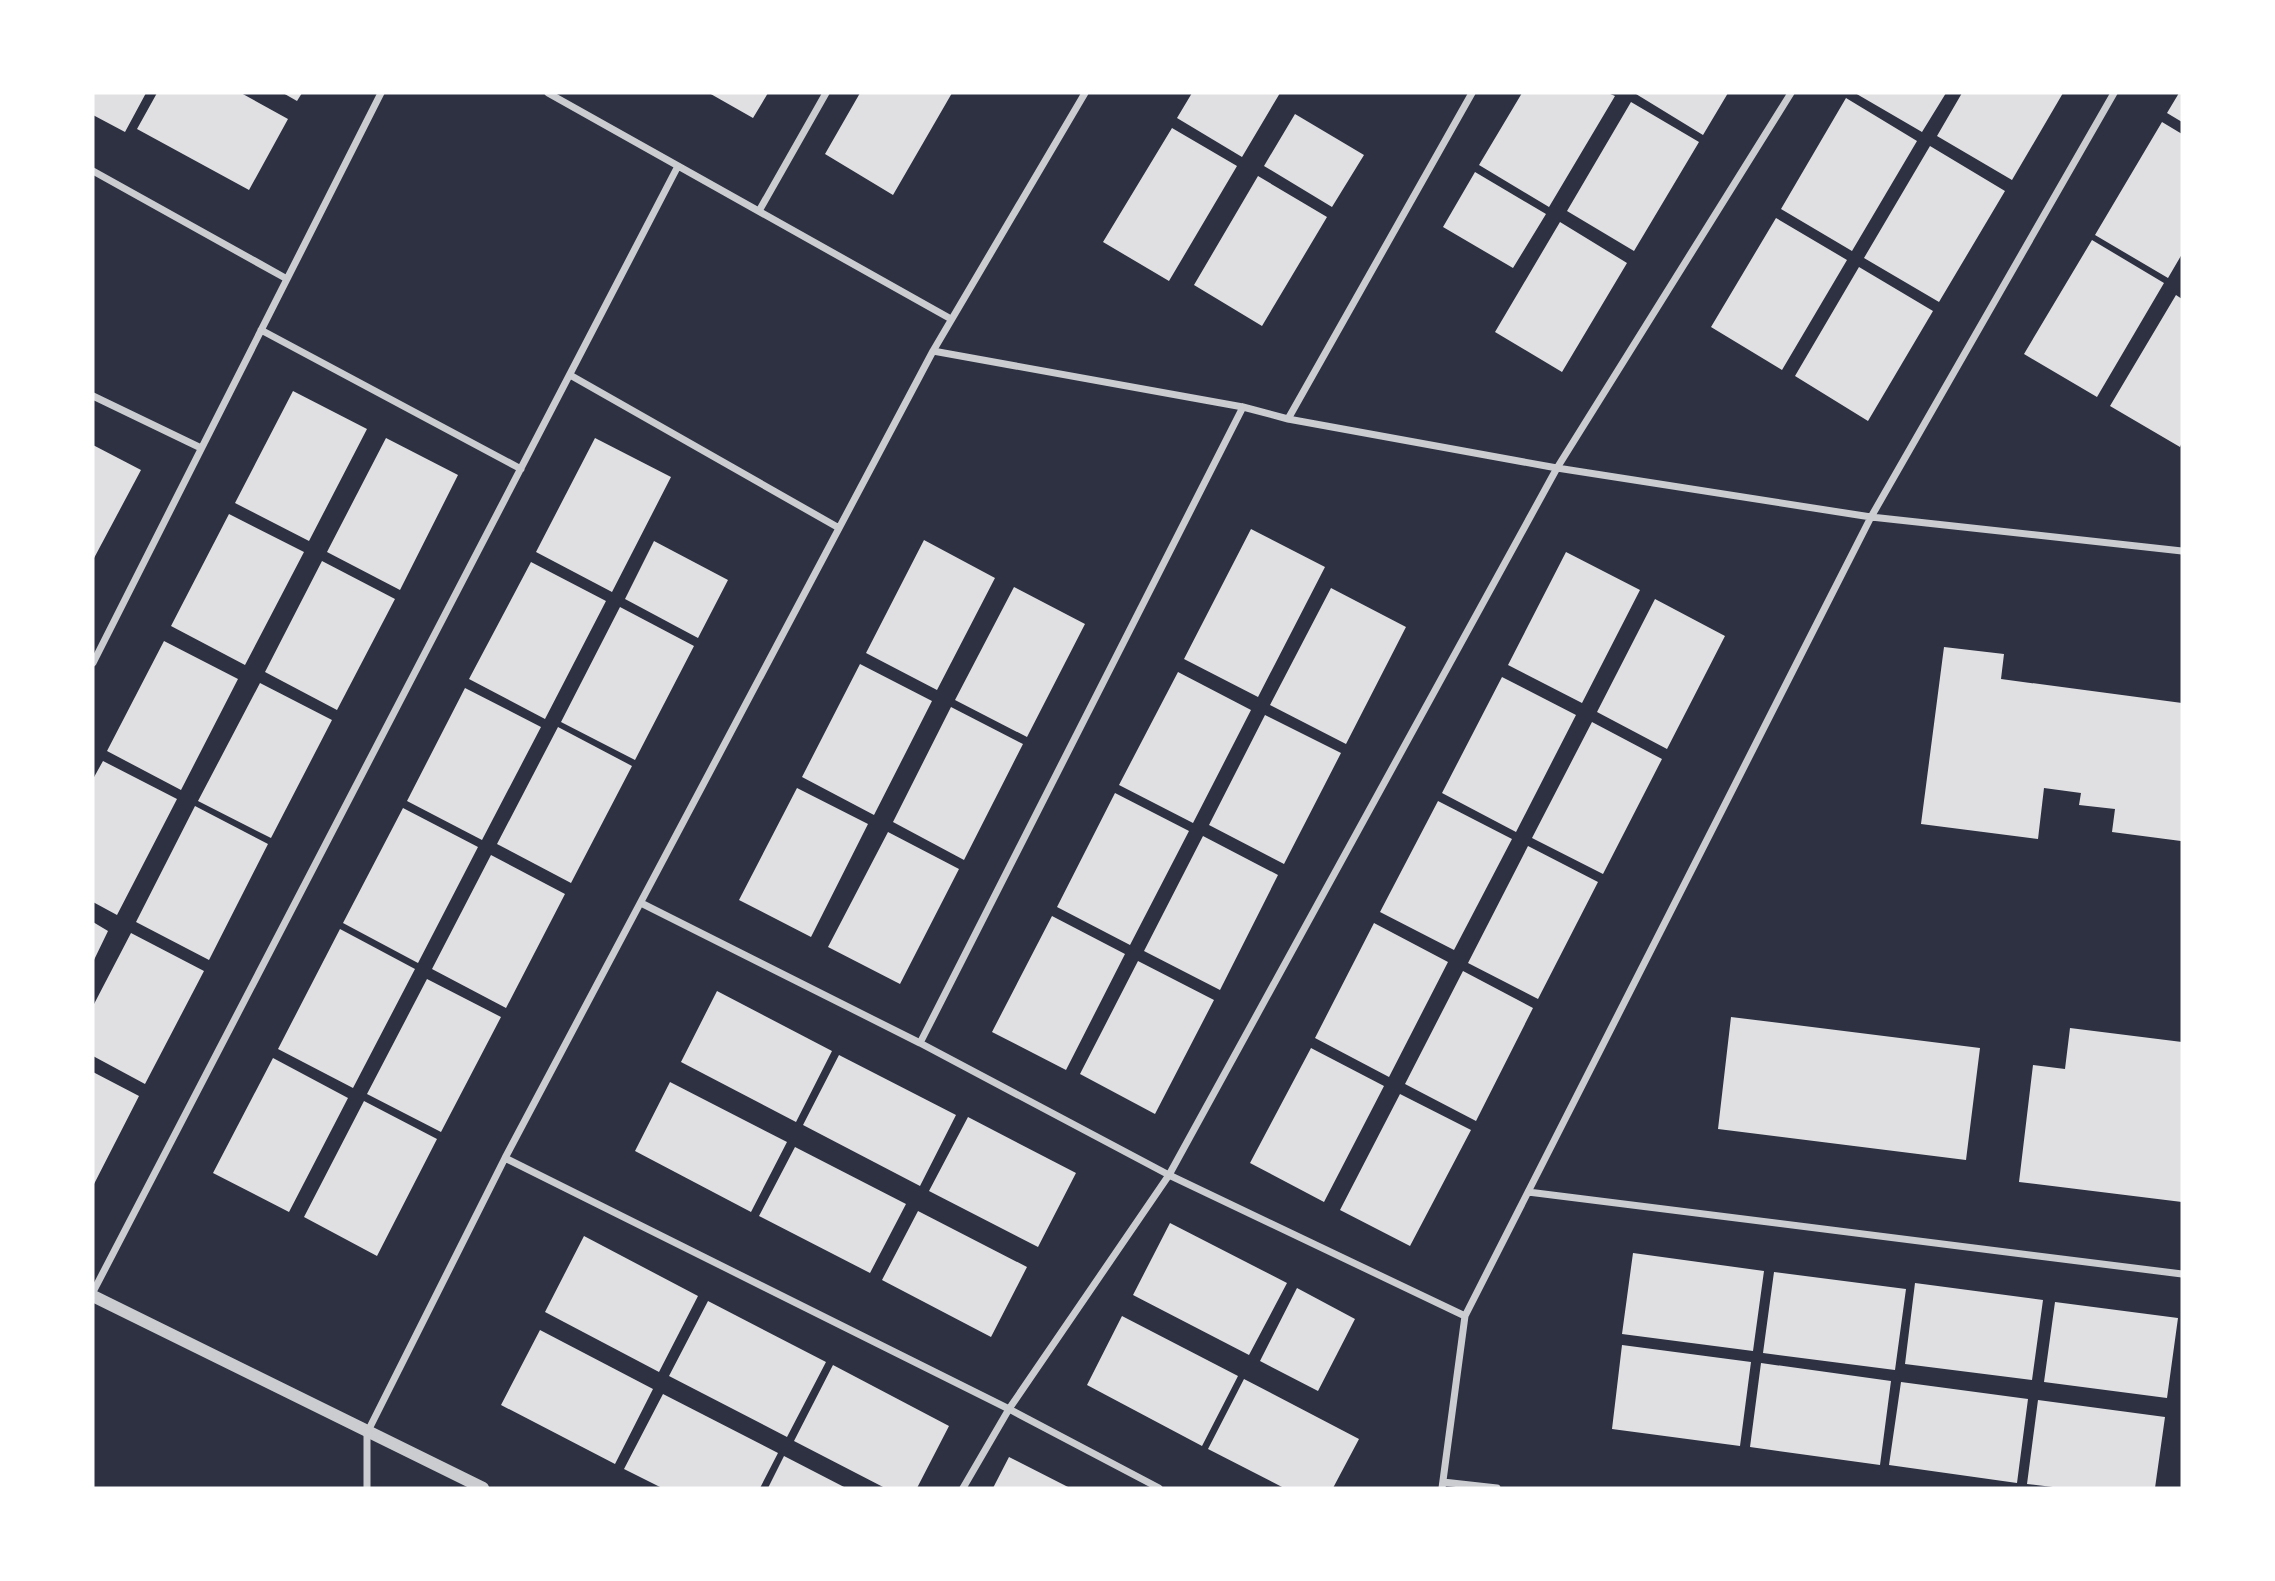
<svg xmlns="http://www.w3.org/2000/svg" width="2275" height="1581" font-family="Rubik,sans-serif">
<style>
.building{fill:#e0e0e3}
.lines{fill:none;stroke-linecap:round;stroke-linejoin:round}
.minor{stroke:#caccd0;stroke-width:7}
.tertiary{stroke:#caccd0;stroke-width:12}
</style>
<rect width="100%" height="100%" fill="#2d3142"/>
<!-- building -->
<path class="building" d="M93,93H146L125,132L93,115Z
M157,93H241L288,119L249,190L137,129Z
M283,93H302L297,101Z
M709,93H768L753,118Z
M860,93H952L893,195L825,154Z
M1192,93H1280L1242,157L1177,118Z
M1522,93H1608L1615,96L1549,207L1479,165Z
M1637,93H1728L1703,135L1636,94Z
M1855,93H1946L1922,132Z
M1962,93H2063L2012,180L1937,136Z
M2179,93H2182V122L2167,113Z
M1846,98L1917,141L1852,251L1781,209Z
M1631,102L1699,142L1634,251L1567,211Z
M1295,114L1364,155L1332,207L1264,166Z
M2162,122L2182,134V254L2168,278L2095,235Z
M1172,128L1237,166L1169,281L1103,242Z
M1930,146L2005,191L1939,302L1864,258Z
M1475,172L1546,214L1513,268L1443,227Z
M1258,176L1327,217L1262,326L1194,285Z
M1776,218L1847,260L1782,370L1711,327Z
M1560,222L1627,263L1562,372L1495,332Z
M2092,240L2164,283L2097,397L2024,354Z
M1859,267L1933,311L1868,421L1795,376Z
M2176,295L2182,299V442L2180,447L2110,406Z
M293,391L367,429L309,541L235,503Z
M386,438L458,475L400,590L327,552Z
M595,438L671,477L612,592L536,552Z
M93,445L141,470L93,560Z
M229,514L304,552L245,665L171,626Z
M1251,529L1325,567L1258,697L1184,659Z
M924,540L995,578L937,690L866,653Z
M654,541L728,580L698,638L625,599Z
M1566,552L1640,590L1582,703L1508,665Z
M322,561L395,599L337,710L265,672Z
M531,562L606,601L545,719L469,679Z
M1014,587L1085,624L1027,737L955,700Z
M1331,588L1406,627L1346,744L1270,705Z
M1655,599L1725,636L1667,749L1597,712Z
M620,607L694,646L635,760L561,722Z
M164,641L238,679L181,790L107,751Z
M1944,647L2004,654L2001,679L2182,703L2181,841L2112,832L2115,809L2079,805L2081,793L2044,788L2038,839L1921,824Z
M860,664L932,701L874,815L802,777Z
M1178,672L1251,710L1193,823L1119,785Z
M1502,677L1576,715L1516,832L1442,793Z
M260,683L332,720L271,838L198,801Z
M465,688L541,727L482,840L407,801Z
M951,707L1023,744L964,860L893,822Z
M1265,715L1341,753L1284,864L1209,825Z
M1592,722L1662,759L1603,874L1532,838Z
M558,727L632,766L571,883L497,844Z
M103,761L177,799L117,915L93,902V779Z
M797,788L868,824L811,937L739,900Z
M1115,793L1189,831L1130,945L1057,907Z
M1438,801L1512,839L1454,950L1380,912Z
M195,806L268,844L209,960L136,922Z
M403,808L478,847L418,963L343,923Z
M888,832L959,869L900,984L828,947Z
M1203,836L1278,875L1220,990L1144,951Z
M1528,846L1598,882L1538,999L1468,963Z
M491,855L565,894L506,1008L432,969Z
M1052,916L1125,954L1066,1070L992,1032Z
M93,922L108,931L93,962Z
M1374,923L1448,962L1389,1077L1315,1038Z
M340,929L415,969L353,1088L278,1049Z
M131,933L204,971L145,1084L93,1056V1006Z
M1138,961L1214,1000L1155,1114L1080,1074Z
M1463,971L1533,1008L1476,1121L1405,1084Z
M427,979L501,1017L441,1132L367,1094Z
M717,991L832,1051L796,1122L681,1062Z
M1731,1017L1980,1048L1966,1160L1718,1129Z
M2070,1028L2182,1042V1202L2019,1182L2033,1065L2065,1069Z
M1311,1048L1384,1086L1324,1202L1250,1163Z
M839,1055L956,1115L920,1186L803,1125Z
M273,1058L348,1098L289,1212L213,1173Z
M93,1072L139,1096L93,1186Z
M670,1082L787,1142L751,1212L635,1151Z
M1400,1094L1471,1130L1410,1246L1340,1210Z
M364,1101L437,1139L377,1256L304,1217Z
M968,1117L1076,1173L1038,1247L929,1191Z
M795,1147L906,1204L870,1273L759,1216Z
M918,1211L1027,1267L991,1337L882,1280Z
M1170,1223L1287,1283L1249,1355L1133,1295Z
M584,1236L698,1296L659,1372L545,1312Z
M1633,1253L1764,1271L1753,1351L1622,1334Z
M1774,1272L1906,1289L1895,1370L1763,1353Z
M1915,1283L2043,1300L2032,1380L1905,1364Z
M1297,1288L1355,1319L1318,1391L1260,1361Z
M708,1301L826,1362L787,1437L669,1376Z
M2055,1302L2178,1318L2167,1398L2044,1382Z
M1122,1316L1238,1376L1202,1446L1087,1385Z
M540,1330L653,1389L615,1464L501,1405Z
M1622,1345L1751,1362L1740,1446L1612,1429Z
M1761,1363L1891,1381L1880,1465L1750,1447Z
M833,1365L949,1426L917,1488H885L794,1441Z
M1244,1379L1359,1439L1333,1488H1284L1208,1449Z
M1901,1382L2028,1399L2017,1483L1889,1465Z
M663,1394L778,1453L760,1488H662L624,1469Z
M2038,1400L2165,1417L2155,1488H2061L2027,1484Z
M784,1456L846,1488H768Z
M1009,1457L1070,1488H993Z"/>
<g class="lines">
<!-- minor -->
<path class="minor" d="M548,93L951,319
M93,171L287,279
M759,211L826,93
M261,330L521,469
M933,351L1243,407L1288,419L1557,468L1871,517L2182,551
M570,375L839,528
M93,396L201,448
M1288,419L1472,93
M93,663L381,93
M641,903L920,1043L1169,1175L1465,1316
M920,1043L1243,407
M505,1158L1009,1409L1159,1488
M1528,1192L2182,1274
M93,1292L678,166
M1443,1482L1497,1488
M367,1488V1433L505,1158L933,351L1085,93
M963,1488L1009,1409L1169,1175L1557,468L1791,93
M1442,1488L1465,1316L1871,517L2114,93"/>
<!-- tertiary -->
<path class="tertiary" d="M93,1296L483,1488"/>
</g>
<!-- border -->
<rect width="2275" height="1581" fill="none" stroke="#ffffff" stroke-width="189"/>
</svg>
